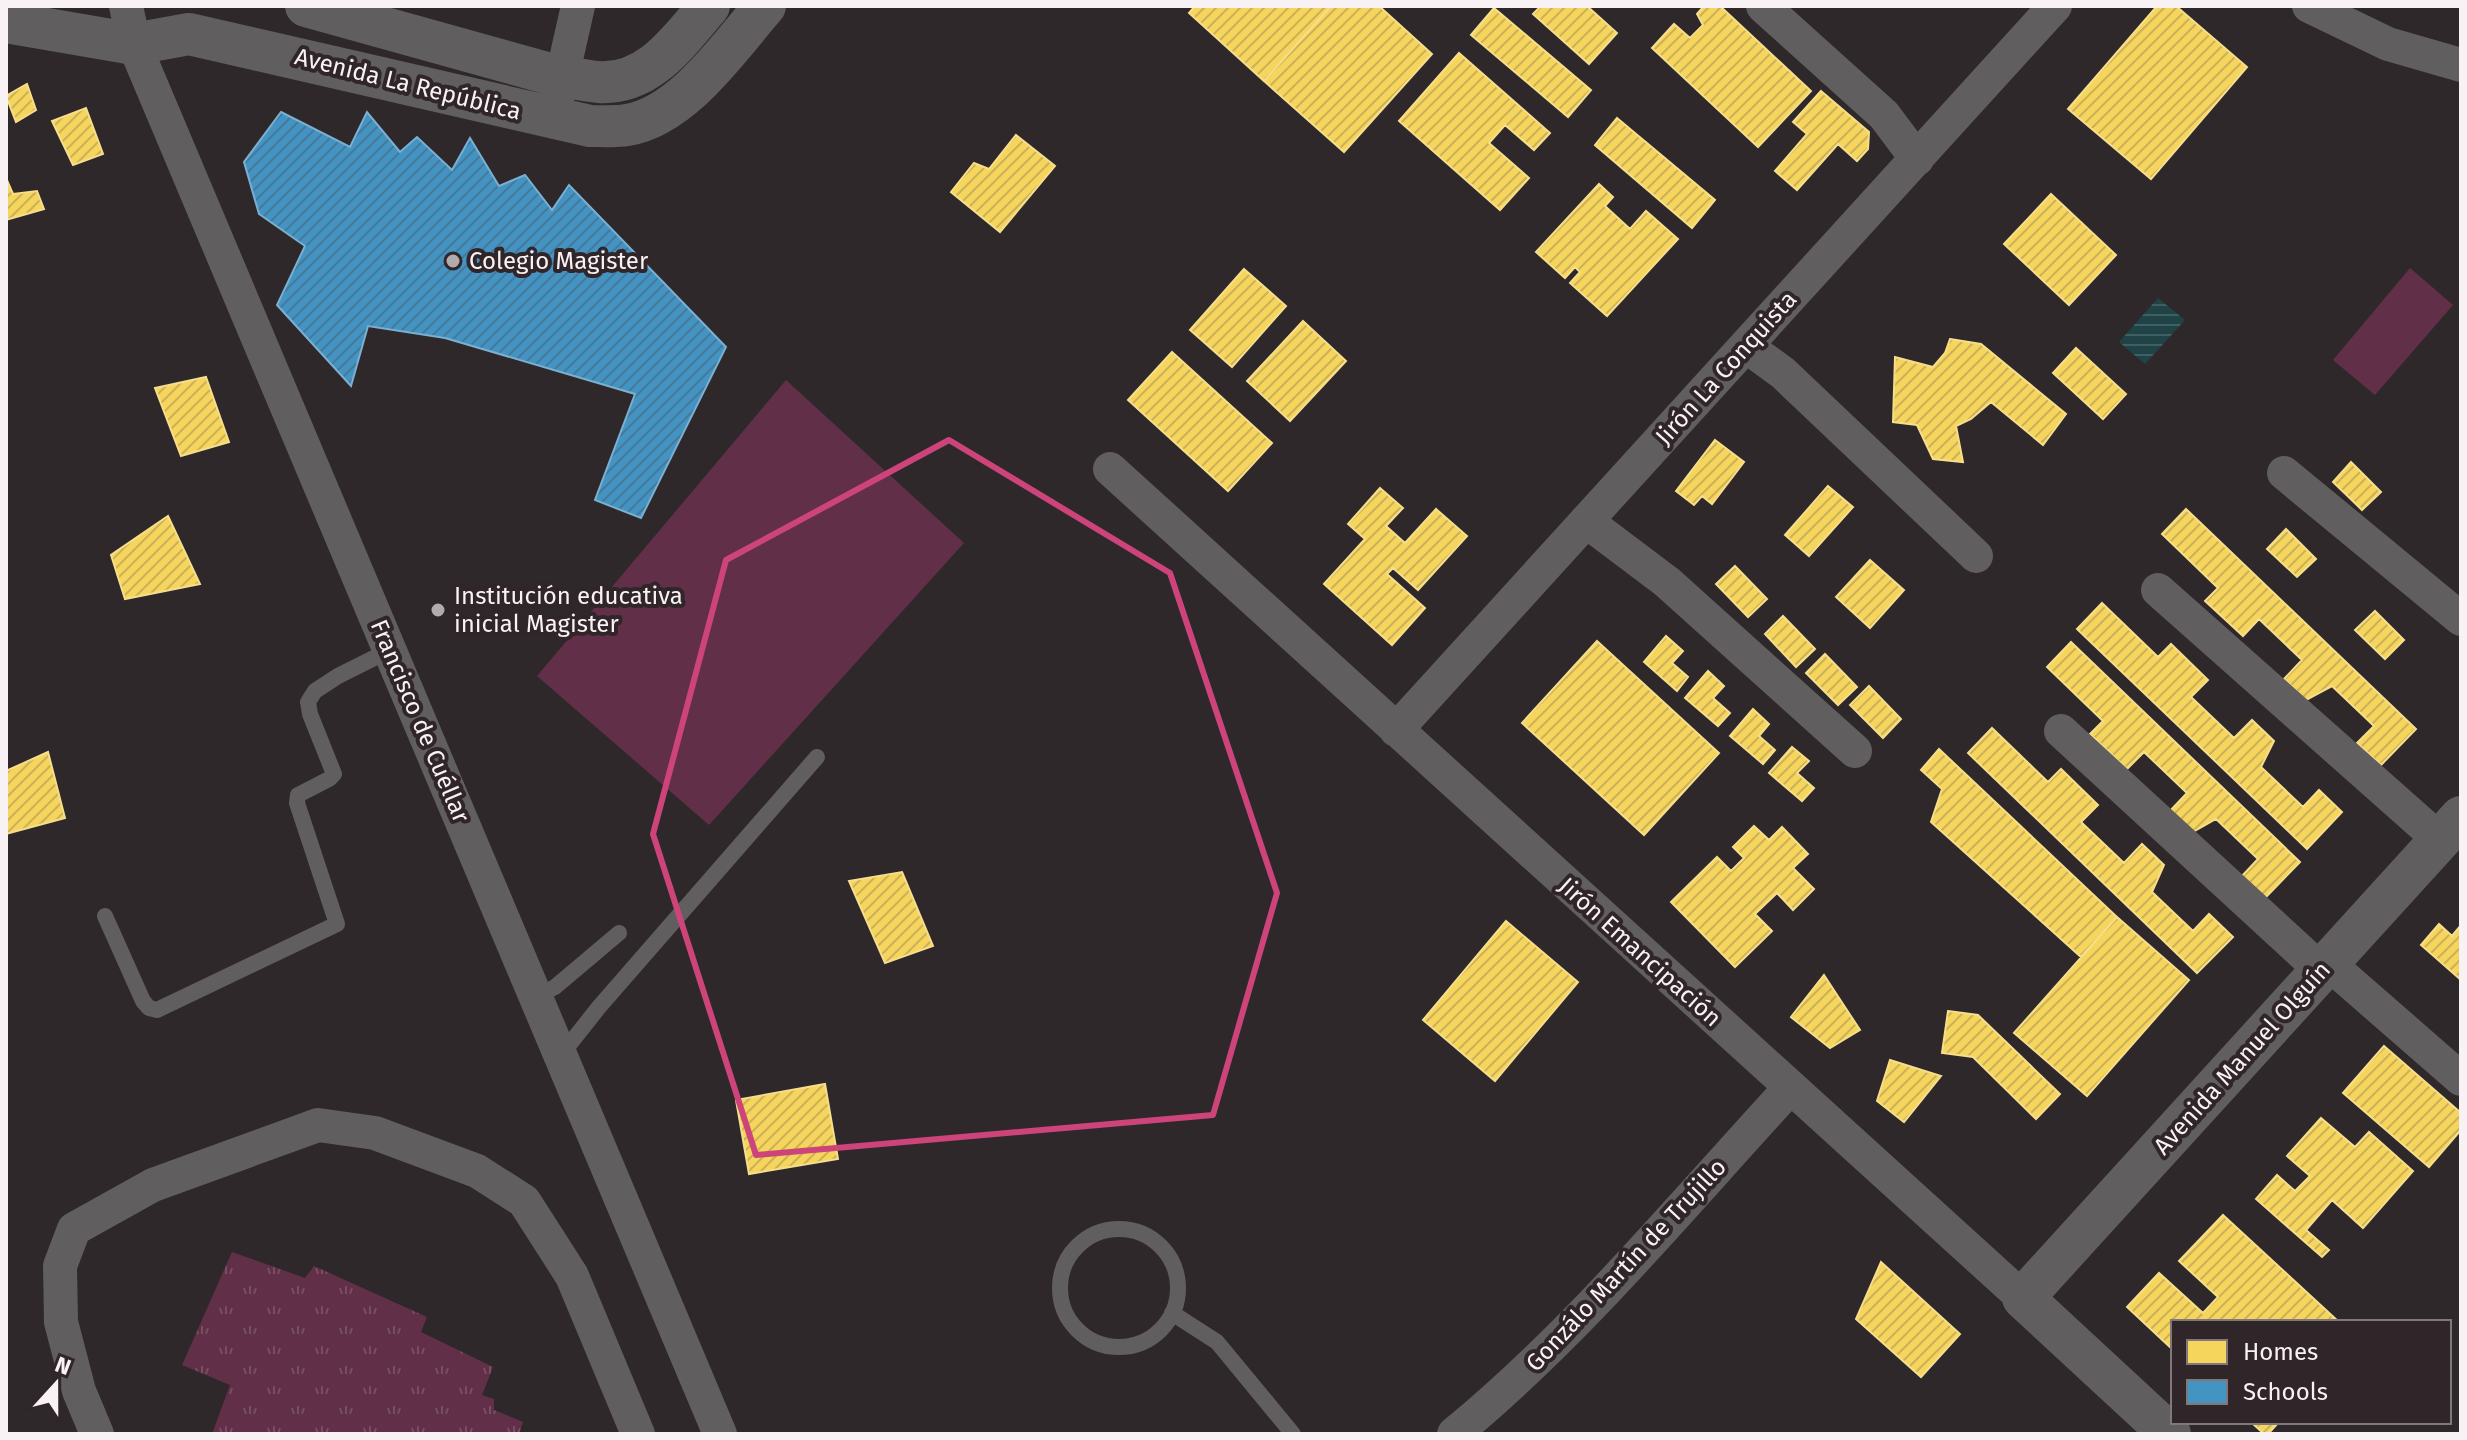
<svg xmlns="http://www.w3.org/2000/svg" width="2467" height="1440" font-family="'Fira Sans',sans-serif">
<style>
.grass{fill:url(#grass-tufts)}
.pitch{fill:#612f48}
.water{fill:url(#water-rules)}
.homes{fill:url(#homes-hatch);stroke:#f7de8a;stroke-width:2}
.schools{fill:url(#schools-hatch);stroke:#7ab0d2;stroke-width:2}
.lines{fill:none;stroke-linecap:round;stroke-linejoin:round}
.service{stroke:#615e5f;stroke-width:16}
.minor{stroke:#615e5f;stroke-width:34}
.tertiary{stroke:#615e5f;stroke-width:42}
.marked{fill:none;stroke:#cd447a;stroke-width:6;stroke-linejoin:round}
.poi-dot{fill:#b2abae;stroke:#30262a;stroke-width:3}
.labels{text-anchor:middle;stroke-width:8;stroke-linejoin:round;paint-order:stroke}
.street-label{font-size:24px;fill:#f9f2f5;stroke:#30262a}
.poi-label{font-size:24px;fill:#f9f2f5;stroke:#30262a;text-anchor:start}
</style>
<defs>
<pattern id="grass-tufts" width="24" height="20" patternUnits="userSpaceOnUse" patternTransform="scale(2)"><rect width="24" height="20" fill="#612f48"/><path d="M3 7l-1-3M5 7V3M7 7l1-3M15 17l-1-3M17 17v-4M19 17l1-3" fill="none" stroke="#784e63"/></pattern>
<pattern id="water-rules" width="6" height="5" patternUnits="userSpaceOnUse" patternTransform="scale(2)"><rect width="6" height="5" fill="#1f4346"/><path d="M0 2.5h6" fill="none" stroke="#405f61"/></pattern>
<pattern id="homes-hatch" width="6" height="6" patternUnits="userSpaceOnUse" patternTransform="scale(2)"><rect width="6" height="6" fill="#f6d55c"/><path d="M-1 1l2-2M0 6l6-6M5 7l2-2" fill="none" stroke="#cbb258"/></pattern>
<pattern id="schools-hatch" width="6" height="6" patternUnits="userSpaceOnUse" patternTransform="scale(2)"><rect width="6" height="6" fill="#4393c3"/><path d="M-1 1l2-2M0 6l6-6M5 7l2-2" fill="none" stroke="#467999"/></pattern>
</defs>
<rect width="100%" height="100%" fill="#2e282b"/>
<!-- grass -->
<path class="grass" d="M232,1252L305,1278L314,1266L427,1317L421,1332L493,1367L482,1395L494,1399V1410L523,1422L519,1434H212L230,1385L182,1365Z"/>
<!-- pitch -->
<path class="pitch" d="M2410,268L2453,305L2375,395L2333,360Z
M786,380L964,543L709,825L537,676Z"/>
<!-- water -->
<path class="water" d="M2158,298L2185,320L2145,364L2119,342Z"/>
<!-- homes -->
<path class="homes" d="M1195,6H1331L1264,81L1189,13Z
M1331,6H1379L1432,54L1344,152L1264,81Z
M1541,6H1587L1617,33L1589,64L1533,14Z
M1704,6H1720L1811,91L1758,147L1652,48L1674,24L1690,38L1703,25L1697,14Z
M2157,6H2176L2247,67L2151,179L2068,109Z
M1494,8L1591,90L1568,117L1471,35Z
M1459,53L1550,133L1534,150L1505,125L1489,143L1529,178L1500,210L1399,121Z
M27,84L36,110L16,122L6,96Z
M1821,91L1869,132L1868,149L1857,161L1838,144L1797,190L1775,171L1807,134L1793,122Z
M86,108L103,154L73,165L52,121Z
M1617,118L1715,200L1692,228L1595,145Z
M1016,135L1055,166L1000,232L951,192L974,163L989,169Z
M6,178L13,194L37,191L44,209L6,220Z
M1599,184L1613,197L1605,206L1630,229L1646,211L1678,239L1607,316L1570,283L1580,272L1575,267L1565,278L1536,252Z
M2051,194L2116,255L2069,305L2004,244Z
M1244,269L1286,306L1232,367L1190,330Z
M1303,321L1346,361L1290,421L1247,381Z
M1950,339L1981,344L2066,414L2043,445L1991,402L1971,419L1956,426L1963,462L1933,459L1917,425L1893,422L1895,357L1933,367L1945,353Z
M2076,348L2126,394L2103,419L2053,373Z
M1172,352L1272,443L1228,491L1128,400Z
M206,377L229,442L181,456L155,388Z
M1715,440L1744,462L1712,504L1702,496L1694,505L1676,491Z
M2351,462L2381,492L2362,510L2333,482Z
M1828,486L1853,507L1809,556L1785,535Z
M1380,488L1403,508L1386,526L1405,543L1436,509L1467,536L1418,590L1393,568L1387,574L1425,608L1392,645L1324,584L1365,539L1348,524Z
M2186,509L2416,729L2381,765L2357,743L2374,726L2332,686L2306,700L2284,679L2302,660L2259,619L2243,636L2205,601L2218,588L2162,534Z
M168,516L200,584L125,599L111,555Z
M2286,529L2316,559L2297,577L2267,549Z
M1870,560L1904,590L1870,628L1836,597Z
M1735,566L1767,599L1748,617L1716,584Z
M2102,603L2158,657L2171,644L2208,680L2191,697L2234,738L2252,720L2274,741L2261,767L2303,807L2319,790L2342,812L2307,849L2077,629Z
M2375,611L2404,640L2385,659L2355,630Z
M1783,616L1815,649L1796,667L1765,634Z
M1666,636L1683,651L1672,663L1688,677L1677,691L1644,662Z
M1597,641L1719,753L1644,835L1522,723Z
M2071,642L2300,862L2265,898L2242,876L2258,859L2216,819L2191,833L2169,812L2187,793L2144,752L2127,769L2090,734L2103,721L2047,667Z
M1825,654L1857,687L1838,705L1806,673Z
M1708,671L1724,686L1713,698L1730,713L1718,726L1685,698Z
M1869,686L1901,719L1883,738L1850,705Z
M1753,709L1769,724L1759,736L1775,750L1763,764L1730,736Z
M1992,728L2048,782L2061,769L2098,805L2081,822L2124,863L2142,844L2164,865L2152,892L2193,931L2209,914L2233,937L2197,973L1968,753Z
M1792,747L1809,761L1797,773L1814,788L1802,801L1769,773Z
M1939,749L2117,917L2081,957L1931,822L1942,789L1921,770Z
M48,752L65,818L6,834V771Z
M1754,826L1769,840L1782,827L1808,854L1793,868L1814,889L1793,910L1777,893L1755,914L1772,931L1735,967L1671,902L1717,857L1731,871L1744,858L1733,847Z
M902,872L933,946L885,963L849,881Z
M2117,917L2189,980L2087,1096L2014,1033Z
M1506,921L1578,982L1495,1081L1423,1020Z
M2439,924L2452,936L2461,925V980L2421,945Z
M1824,975L1860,1030L1830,1048L1791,1017Z
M1948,1011L1978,1015L2060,1094L2036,1119L1973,1057L1942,1053Z
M2384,1046L2461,1113V1130L2429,1167L2343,1093Z
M1890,1060L1941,1076L1904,1122L1877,1101Z
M825,1084L838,1159L749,1174L736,1100Z
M2321,1118L2355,1147L2369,1132L2413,1171L2363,1228L2332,1200L2306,1230L2329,1250L2322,1257L2256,1199L2277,1175L2295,1191L2310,1176L2287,1156Z
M2223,1215L2339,1322H2173V1350L2127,1307L2159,1273L2203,1313L2218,1297L2179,1261Z
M1881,1262L1960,1334L1921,1377L1856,1319Z
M2251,1422H2279L2268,1434H2264Z"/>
<!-- schools -->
<path class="schools" d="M281,112L350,147L367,112L400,152L417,137L452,170L470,138L499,186L525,175L552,210L569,185L726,347L641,518L595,500L635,394L445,338L368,326L351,386L277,305L305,246L259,214L244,162Z"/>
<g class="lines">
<!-- service -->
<path class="service" d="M105,916L143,1001L149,1008L157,1010L337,924L297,803L298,795L329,779L334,774L310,714L308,702L315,691L338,676L390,650
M536,997L555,987L619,933
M561,1055L599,1007L817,757
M1060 1288a59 59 0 1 1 118 0a59 59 0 1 1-118 0Z
M1172,1313L1217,1342L1293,1434"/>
<!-- minor -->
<path class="minor" d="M126,6L134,44L720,1434
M1763,6L1884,115L1917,159
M2309,6L2388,44L2461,65
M557,99L578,6
M1746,346L1783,373L1976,556
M1110,469L2023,1298
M2284,473L2461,619
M1586,521L1667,582L1855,751
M2158,590L2440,840
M1396,730L2055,6
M2061,731L2321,970
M2328,963L2461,1079
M97,1434L79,1391L61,1322L60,1266L74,1229L153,1185L318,1125L375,1133L477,1171L524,1201L572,1276L638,1434
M1454,1434C1578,1332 1681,1206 1790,1088"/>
<!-- tertiary -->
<path class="tertiary" d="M306,6L561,77C574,78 587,81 599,82C650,85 679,40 709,6
M6,22L134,44L189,34L590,126C602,126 615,127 627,125C683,116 730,46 765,6
M2170,1434L2023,1298L2461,817"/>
</g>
<!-- marked area -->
<path class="marked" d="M949,440L1170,573L1277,893L1213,1115L756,1155L653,834L726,560Z"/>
<!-- markers -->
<g class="poi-dot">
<circle cx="453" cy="261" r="8"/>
<circle cx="438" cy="610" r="8"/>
</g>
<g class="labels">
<!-- street labels -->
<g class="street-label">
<text transform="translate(408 84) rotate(14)" y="8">Avenida La República</text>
<text transform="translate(1726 368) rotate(-48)" y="8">Jirón La Conquista</text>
<text transform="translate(420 721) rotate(67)" y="8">Francisco de Cuéllar</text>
<text transform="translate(1640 952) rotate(42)" y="8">Jirón Emancipación</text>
<text transform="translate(2242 1058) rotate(-48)" y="8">Avenida Manuel Olguín</text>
<text transform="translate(1626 1265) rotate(-47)" y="8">Gonzálo Martín de Trujillo</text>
</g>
<!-- poi labels -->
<g class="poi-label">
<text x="469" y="269">Colegio Magister</text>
<text x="454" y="604">Institución educativa<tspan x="454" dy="28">inicial Magister</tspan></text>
</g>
</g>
<!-- border -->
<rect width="2467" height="1440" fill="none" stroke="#f9f2f5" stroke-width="16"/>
<!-- legend -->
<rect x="2171" y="1320" width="280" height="104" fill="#30262a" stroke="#80787b" stroke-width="2"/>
<rect x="2187" y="1340" width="40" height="24" fill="#f6d55c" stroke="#80787b" stroke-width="2"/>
<text x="2243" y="1360" font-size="24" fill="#f9f2f5">Homes</text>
<rect x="2187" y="1380" width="40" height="24" fill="#4393c3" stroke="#80787b" stroke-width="2"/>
<text x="2243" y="1400" font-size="24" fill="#f9f2f5">Schools</text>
<!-- north arrow -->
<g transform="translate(56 1384) rotate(21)" stroke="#30262a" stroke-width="6" paint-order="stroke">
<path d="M0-6L14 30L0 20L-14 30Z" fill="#f9f2f5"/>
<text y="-12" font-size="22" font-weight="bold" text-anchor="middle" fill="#f9f2f5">N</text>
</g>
</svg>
